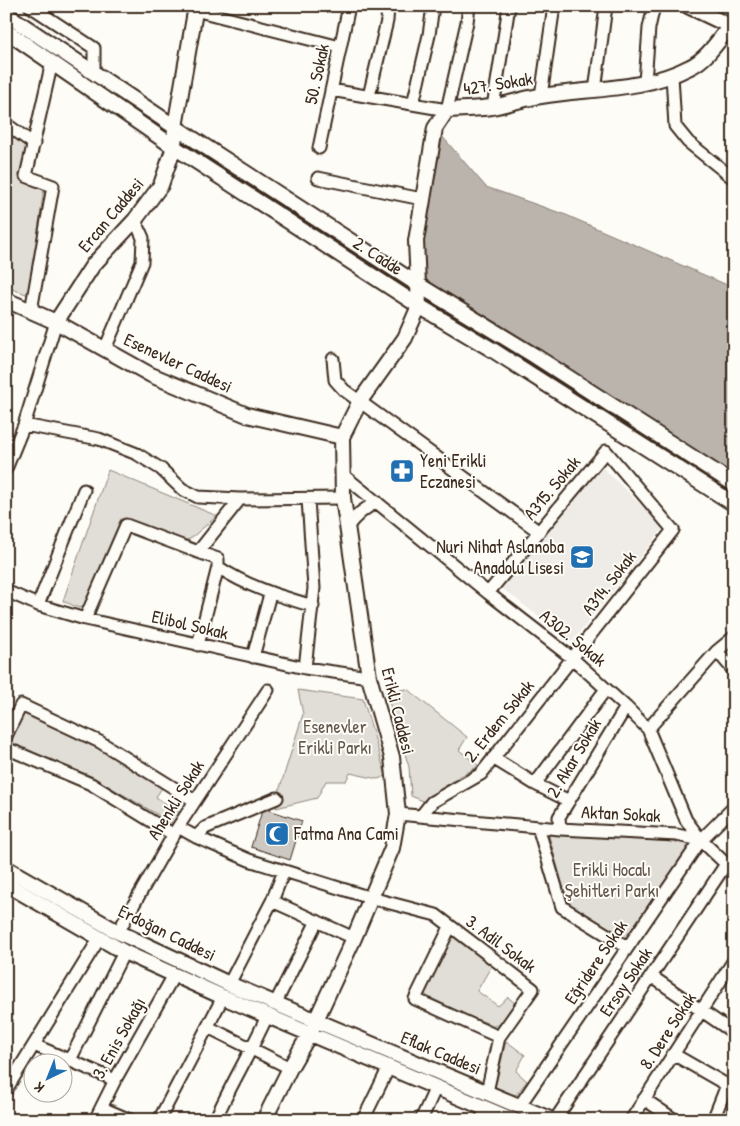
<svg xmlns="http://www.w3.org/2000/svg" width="740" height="1126" font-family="'Patrick Hand',sans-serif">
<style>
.built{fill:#efece7}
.green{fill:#e1ded7;stroke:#8e847a}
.water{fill:#bbb4ad;stroke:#887d74}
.building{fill:#cdc8c2;stroke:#3b2a1e}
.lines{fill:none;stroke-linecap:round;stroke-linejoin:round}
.minor-casing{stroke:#3b2a1e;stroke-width:15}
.major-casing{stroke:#3b2a1e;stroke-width:18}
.minor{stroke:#fdfcf7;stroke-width:11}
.major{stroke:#fdfcf7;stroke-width:14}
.labels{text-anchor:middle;stroke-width:4;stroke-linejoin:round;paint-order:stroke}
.street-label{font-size:18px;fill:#3b2a1e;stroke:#fdfcf7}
.poi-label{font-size:18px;fill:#3b2a1e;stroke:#fdfcf7;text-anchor:start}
.park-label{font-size:18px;fill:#64574c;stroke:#fdfcf7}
</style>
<rect width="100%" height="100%" fill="#fdfcf7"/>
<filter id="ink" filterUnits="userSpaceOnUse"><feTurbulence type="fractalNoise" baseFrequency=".02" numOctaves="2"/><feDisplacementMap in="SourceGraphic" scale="10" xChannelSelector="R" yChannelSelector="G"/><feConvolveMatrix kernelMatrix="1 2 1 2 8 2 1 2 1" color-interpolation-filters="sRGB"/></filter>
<g filter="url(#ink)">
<!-- built -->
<path class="built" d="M601,466L664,527L572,642L499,586Z"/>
<!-- green -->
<path class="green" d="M6,129L23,141L26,148L20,178L44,188L29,295L6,287Z
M108,470L217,516L190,539L183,541L121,519L84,607L79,608L63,601Z
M407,689L467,737L459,750L479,766L459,777L423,801L411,796L409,767L386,692Z
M298,690L363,699L386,776L378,779L350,773L346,781H326L317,798L276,808L278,794L303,714Z
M24,712L100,747L163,786L156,797L180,813L174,824L91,776L10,744Z
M548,832L684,843L688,848L626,938L568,905Z
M456,935L492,965L477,991L498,1006L508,997L517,1005L503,1022L496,1026L470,1017L427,996L423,992L448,939Z
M506,1041L525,1055L516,1071L527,1081L516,1095L495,1088Z"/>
<!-- water -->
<path class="water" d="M435,128L486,187L566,215L734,288V486L417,284Z"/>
<!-- building -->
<path class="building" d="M263,808L302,821L290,860L251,847Z"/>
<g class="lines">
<defs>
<path id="minor" d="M30,6L94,48V73
M195,10L340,47
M672,75L675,126L688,142L734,179
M645,82L649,28L654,6
M331,90L447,110L467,22L469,6
M595,91L606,6
M369,96L387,21L388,6
M541,96L554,6
M413,104L429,35L433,6
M493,107L509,6
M6,124L34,144
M319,148L349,6
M318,178L422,199
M31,311L53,186L26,176L52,62
M105,349L142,262L143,238L135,220
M333,359L335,380L344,390L538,531
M24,425L99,439L137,454L161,469L182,489L198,497L240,499L343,498
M6,469L24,425L56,322
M342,474L488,593L572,658L626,707L648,729L686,820L701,840L726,864L734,868
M347,527C356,515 364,509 377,502
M198,552L218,559V567C248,587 279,596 313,606
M6,591L38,605L85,619L305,668L369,677
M38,605L84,490
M85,619L126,525L198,552L240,499
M198,645L218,567
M717,651L734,671
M253,657L270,594
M305,668L314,588L308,499
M648,729L717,651L734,637
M6,736L21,705L100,742L195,801
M6,748L91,784L174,835
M493,758L535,784L569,801
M535,784L606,689
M398,814L560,829L677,835L701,840
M421,816L432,802L481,774L673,530L606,451L488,593
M178,827L196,837L249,860L371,898L436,915L533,989L499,1037L487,1092
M538,827L562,907L627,947
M560,829L559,817L626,707
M196,837L205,828L277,798
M272,901L354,938
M450,927L415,999L499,1037
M118,932L178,827L268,690
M651,976L734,1033
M229,984L272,901L284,871
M275,1004L317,921
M208,1027L290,1068
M34,1045L115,1080
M673,1054L734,1089
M70,1060L124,952
M6,1090L99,939
M644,1099L675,1120
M520,1105L701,840L734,807
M102,1108L130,1120
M95,1120L115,1080L174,975
M159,1120L223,997
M215,1120C231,1084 252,1050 268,1014
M363,1120L389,1067
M421,1120L436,1087
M481,1120L486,1109
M555,1120L726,864
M631,1120L734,960
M713,1120L727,1085"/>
<path id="major" d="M688,6L730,26
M6,14L175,127L417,284L535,356L734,484
M6,31L174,147L419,306L491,349L734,504
M6,300L56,322L151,375L247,415L342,437
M56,322L93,265L135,220L161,185L174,147L175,127L196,6
M6,868L118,932L229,984L552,1120
M6,884L124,952L223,997L513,1120
M264,1120L290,1068L310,1033L354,938L392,848L398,814L392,757L369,677L343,498L342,437L360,401L405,338L419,306L416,241L435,128L447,110C462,109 477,109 492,107C509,104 525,98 541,96C590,88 644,91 690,67C707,59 718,41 730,26L734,24"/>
</defs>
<!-- minor casing -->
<use href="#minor" class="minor-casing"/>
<!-- major casing -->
<use href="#major" class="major-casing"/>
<!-- minor -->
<use href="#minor" class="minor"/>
<!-- major -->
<use href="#major" class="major"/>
</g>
</g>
<!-- icons -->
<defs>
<symbol id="pharmacy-square" viewBox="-11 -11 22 22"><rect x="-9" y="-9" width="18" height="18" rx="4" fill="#1f6fb2" stroke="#fdfcf7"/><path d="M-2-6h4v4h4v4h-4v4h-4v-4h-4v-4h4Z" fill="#fff"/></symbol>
<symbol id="school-square" viewBox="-11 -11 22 22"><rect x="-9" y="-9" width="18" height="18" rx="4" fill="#1f6fb2" stroke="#fdfcf7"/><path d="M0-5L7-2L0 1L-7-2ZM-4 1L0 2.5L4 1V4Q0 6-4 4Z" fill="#fff"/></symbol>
<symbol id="mosque-square" viewBox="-11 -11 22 22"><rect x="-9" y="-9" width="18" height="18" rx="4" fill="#1f6fb2" stroke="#fdfcf7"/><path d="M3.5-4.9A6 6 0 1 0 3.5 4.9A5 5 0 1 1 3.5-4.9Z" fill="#fff"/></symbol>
</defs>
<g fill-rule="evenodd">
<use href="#pharmacy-square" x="388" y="457" width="28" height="28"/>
<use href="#school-square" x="568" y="543" width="28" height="28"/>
<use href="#mosque-square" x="263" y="820" width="28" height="28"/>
</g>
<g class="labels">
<!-- street labels -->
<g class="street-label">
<text transform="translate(317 74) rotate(-78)" y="6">50. Sokak</text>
<text transform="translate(498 84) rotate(-9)" y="6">427. Sokak</text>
<text transform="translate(111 215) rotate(-50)" y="6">Ercan Caddesi</text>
<text transform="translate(378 256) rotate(33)" y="6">2. Cadde</text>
<text transform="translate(178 363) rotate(25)" y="6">Esenevler Caddesi</text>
<text transform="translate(552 488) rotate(-50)" y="6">A315. Sokak</text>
<text transform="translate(609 583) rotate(-52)" y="6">A314. Sokak</text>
<text transform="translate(190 625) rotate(13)" y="6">Elibol Sokak</text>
<text transform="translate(573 638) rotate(39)" y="6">A302. Sokak</text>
<text transform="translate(398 711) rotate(76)" y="6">Erikli Caddesi</text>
<text transform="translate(499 721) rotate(-51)" y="6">2. Erdem Sokak</text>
<text transform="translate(574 758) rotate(-59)" y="6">2. Akar Sokak</text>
<text transform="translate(176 800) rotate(-58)" y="6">Ahenkli Sokak</text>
<text transform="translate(621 814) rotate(3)" y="6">Aktan Sokak</text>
<text transform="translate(167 933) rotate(26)" y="6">Erdoğan Caddesi</text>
<text transform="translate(501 944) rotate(37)" y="6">3. Adil Sokak</text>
<text transform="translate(596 962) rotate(-56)" y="6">Eğridere Sokak</text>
<text transform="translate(626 982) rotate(-56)" y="6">Ersoy Sokak</text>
<text transform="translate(668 1031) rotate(-57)" y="6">8. Dere Sokak</text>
<text transform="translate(119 1038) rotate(-61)" y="6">3. Enis Sokağı</text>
<text transform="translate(441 1053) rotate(23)" y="6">Eflak Caddesi</text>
</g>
<!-- poi labels -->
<g class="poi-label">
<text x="420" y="467">Yeni Erikli<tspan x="420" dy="21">Eczanesi</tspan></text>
<text x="564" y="553" text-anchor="end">Nuri Nihat Aslanoba<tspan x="564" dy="21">Anadolu Lisesi</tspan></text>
<text x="294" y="840">Fatma Ana Cami</text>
</g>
<!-- park labels -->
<g class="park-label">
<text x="335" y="733">Esenevler<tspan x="335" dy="21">Erikli Parkı</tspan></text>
<text x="612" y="876">Erikli Hocalı<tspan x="612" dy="21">Şehitleri Parkı</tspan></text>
</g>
</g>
<!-- margin -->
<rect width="740" height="1126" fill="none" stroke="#fdfcf7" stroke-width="25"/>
<rect x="12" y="12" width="715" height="1101" fill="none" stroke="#3b2a1e" stroke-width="2" filter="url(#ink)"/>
<!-- north arrow -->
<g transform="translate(48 1078) rotate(223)"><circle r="24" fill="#fdfcf7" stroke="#afa8a0"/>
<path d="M0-4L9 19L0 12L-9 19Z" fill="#1f6fb2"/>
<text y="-8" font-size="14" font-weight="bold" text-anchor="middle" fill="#3b2a1e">K</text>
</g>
</svg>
